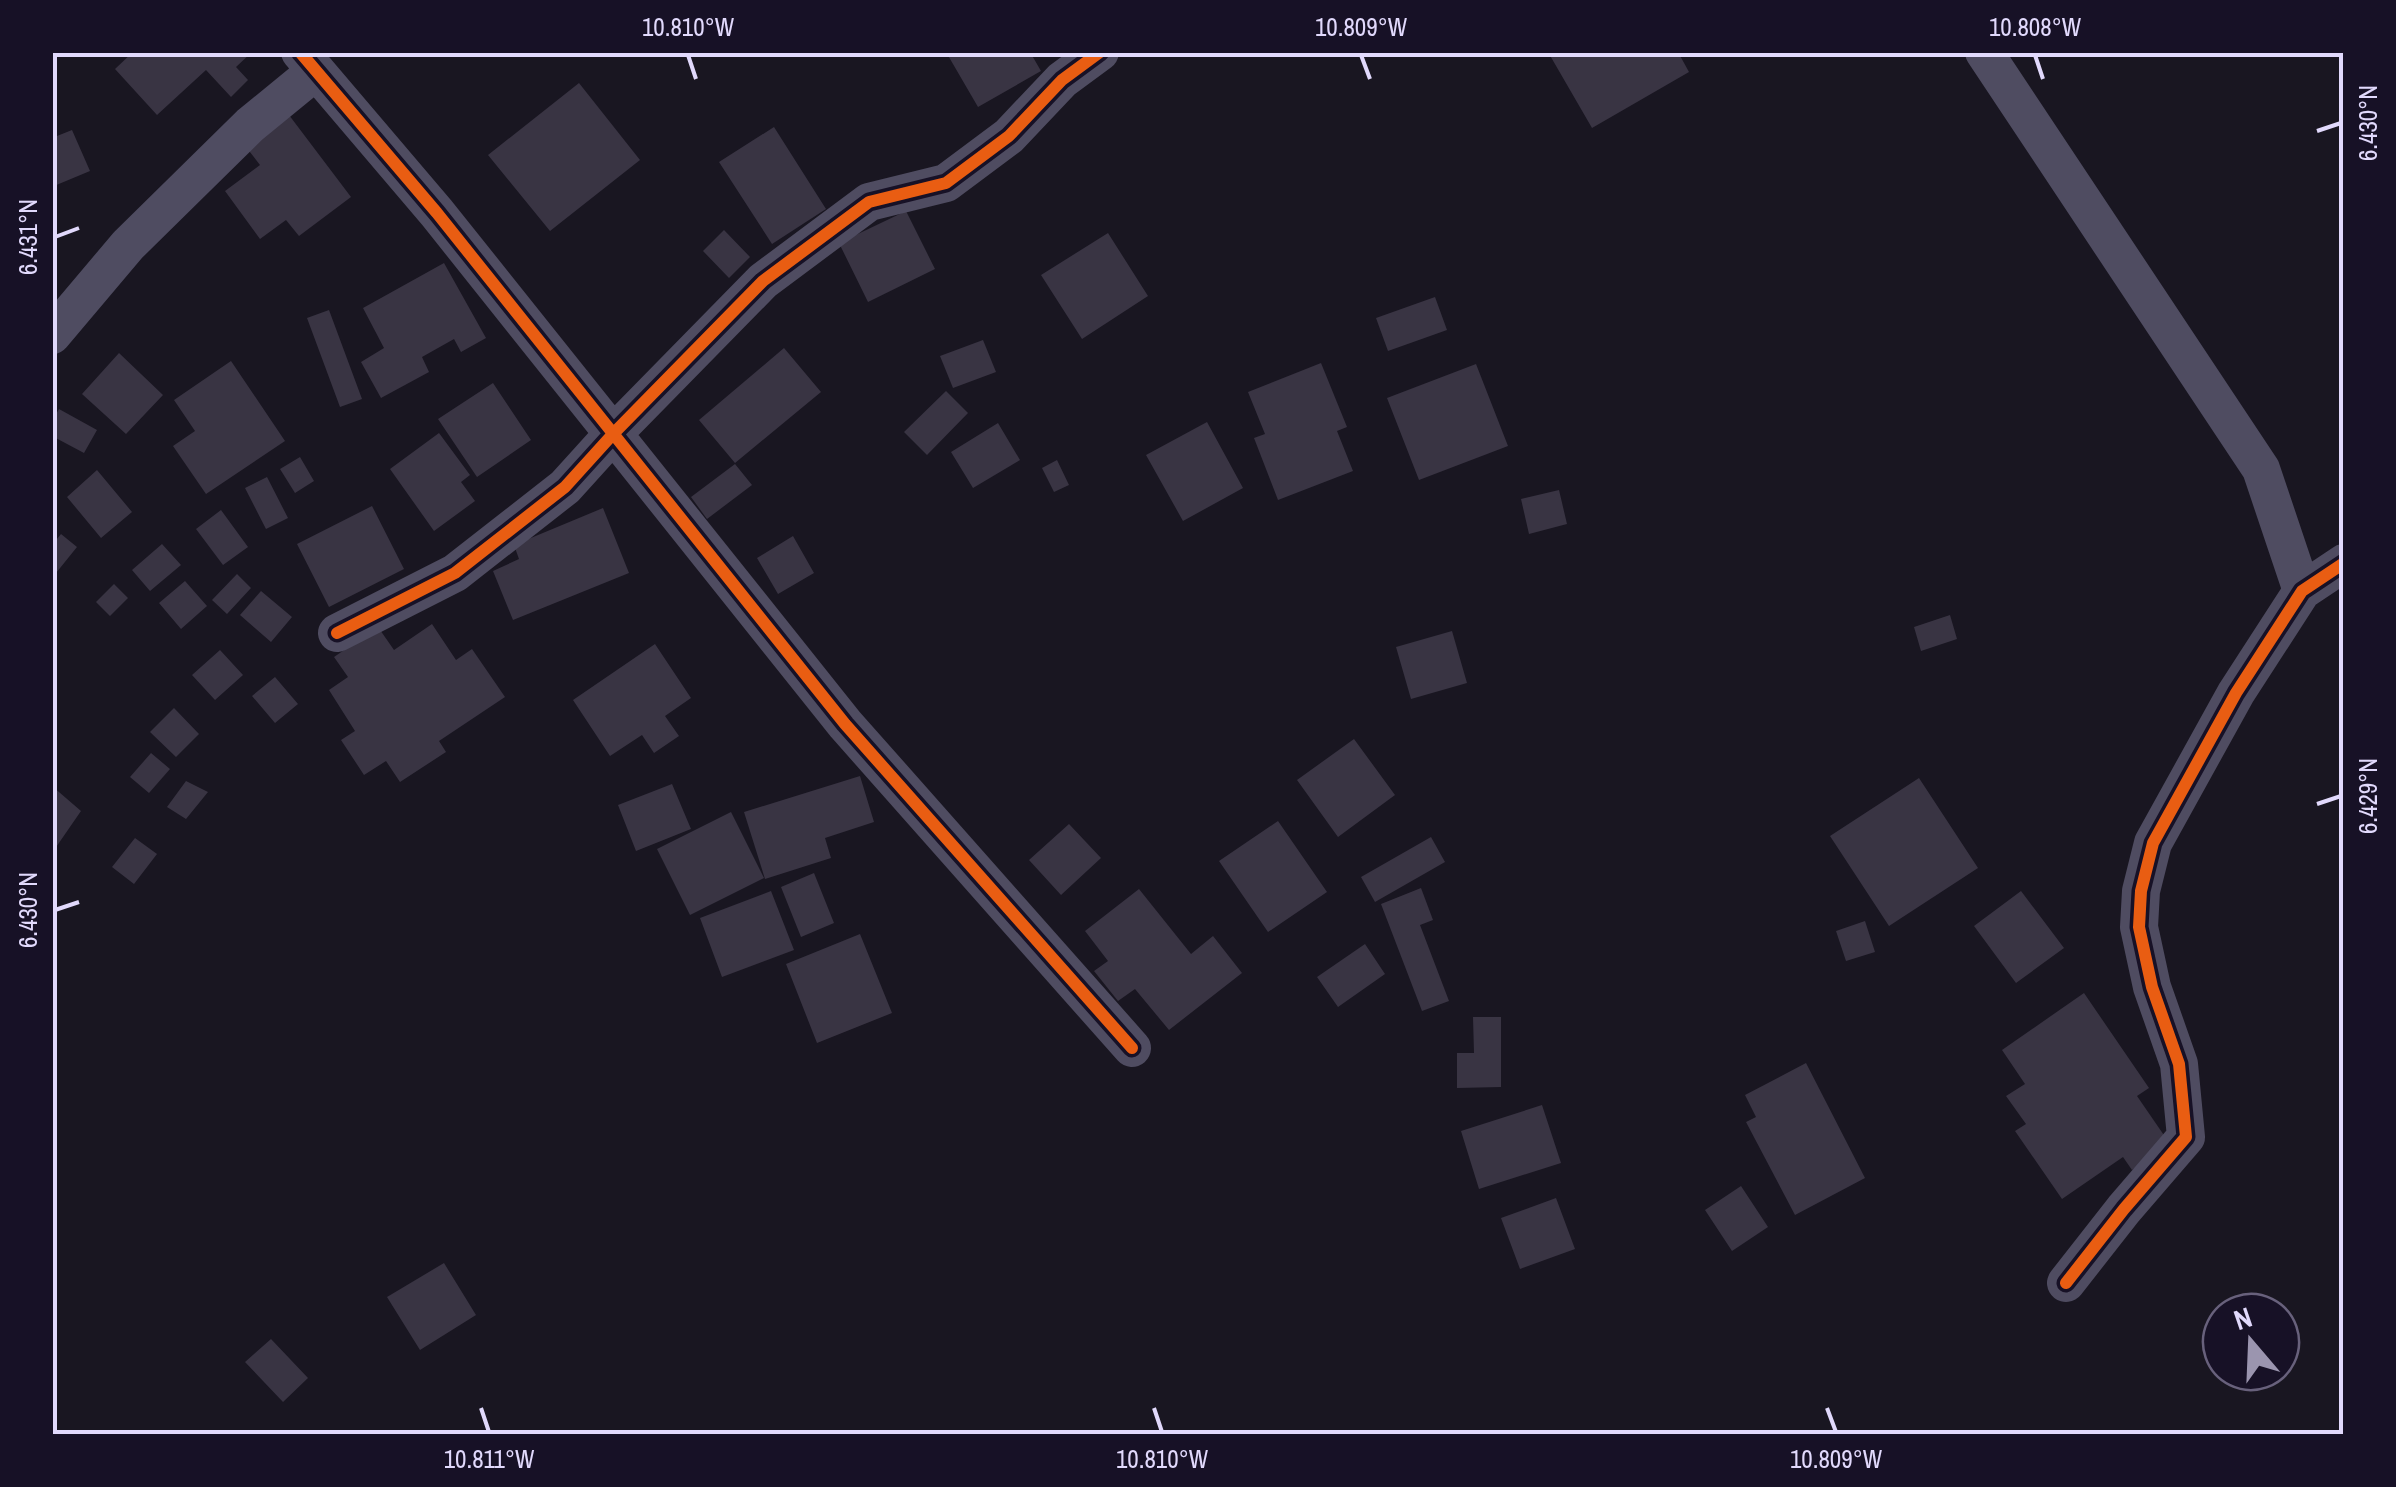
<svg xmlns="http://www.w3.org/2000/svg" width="2396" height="1487" font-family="'Archivo Narrow',sans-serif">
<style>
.building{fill:#393443}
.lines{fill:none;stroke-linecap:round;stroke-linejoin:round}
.street{stroke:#4f4c61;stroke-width:38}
.cycleway-casing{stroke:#171126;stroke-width:19}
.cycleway{stroke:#e95d12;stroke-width:12}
.ticks{fill:none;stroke:#e1d9fc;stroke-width:4}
.neatline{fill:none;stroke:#e1d9fc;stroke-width:4}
.ticks-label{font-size:25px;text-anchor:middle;fill:#e1d9fc}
</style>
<rect width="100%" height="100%" fill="#191621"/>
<!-- building -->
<path class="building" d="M133,52H252L236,67L248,80L231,97L206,70L157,115L115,69Z
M946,52H1030L1041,71L978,107Z
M1548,52H1678L1689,72L1592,128Z
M579,83L640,160L550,231L488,155Z
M289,115L351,197L299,236L286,220L260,239L225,191L260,165L246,147Z
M774,127L826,209L772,244L719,162Z
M72,130L90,171L54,186L52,138Z
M906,211L935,269L868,302L839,243Z
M724,230L750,257L729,278L703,251Z
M1108,233L1148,296L1082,339L1041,275Z
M444,263L486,338L461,352L454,339L422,357L429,372L381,398L361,362L384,348L363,308Z
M1435,297L1447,330L1388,351L1376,318Z
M329,310L362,399L340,407L307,318Z
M983,340L996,372L953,388L940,356Z
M784,348L821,392L735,463L699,420Z
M119,353L163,395L126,434L82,394Z
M231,361L285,441L206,494L173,446L195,431L174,400Z
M1321,363L1347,427L1337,431L1353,471L1278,500L1254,438L1265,434L1248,392Z
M1476,364L1508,446L1419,480L1387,398Z
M493,383L531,440L477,477L438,419Z
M946,391L968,413L927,455L904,432Z
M59,409L97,430L84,453L52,436V421Z
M1207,422L1243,488L1183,521L1146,455Z
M998,423L1020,460L973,488L951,452Z
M439,433L470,475L461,482L475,501L434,531L390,469Z
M300,457L314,481L295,493L280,469Z
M1057,460L1069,485L1054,492L1042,468Z
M735,464L752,485L707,519L691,497Z
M97,470L132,512L101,538L67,497Z
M267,477L288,518L266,529L245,488Z
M1559,490L1567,524L1529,534L1521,499Z
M372,506L404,569L329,607L297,544Z
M603,508L629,573L513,620L493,571L519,559L514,545Z
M221,510L248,547L223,565L196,529Z
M61,534L77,547L52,578V545Z
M793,536L814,573L778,594L757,558Z
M162,544L181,565L150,591L132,570Z
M237,574L251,588L227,614L212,600Z
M185,581L207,606L181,629L159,603Z
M114,584L128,598L110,616L96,602Z
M261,591L292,617L271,642L240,615Z
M1950,615L1957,639L1921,651L1914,627Z
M432,624L456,660L472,649L505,697L439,741L446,752L400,782L386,761L364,775L341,740L355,731L329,690L348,677L334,657L378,627L394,650Z
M1452,631L1467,683L1411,699L1396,647Z
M655,644L691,698L665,716L679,736L654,753L642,735L610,756L573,700Z
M220,650L243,675L215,700L192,675Z
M275,677L298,704L275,723L252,696Z
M174,708L199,734L176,757L150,732Z
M1354,739L1395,795L1338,837L1297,780Z
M151,753L170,769L149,793L130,777Z
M860,776L874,822L825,838L831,858L765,879L744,812Z
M1919,778L1978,868L1889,926L1830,836Z
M186,781L208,792L186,819L167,807Z
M672,784L691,829L636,851L618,805Z
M52,786L81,811L52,853Z
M731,812L764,878L690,915L657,849Z
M1278,821L1327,892L1268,932L1219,861Z
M1069,824L1101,858L1061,895L1029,860Z
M1431,837L1445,862L1375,902L1361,877Z
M135,838L157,854L134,884L112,867Z
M814,873L834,923L801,937L781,887Z
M1421,888L1433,920L1420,925L1449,1001L1422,1011L1381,904Z
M1139,889L1191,954L1213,936L1242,973L1169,1030L1135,989L1118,1001L1094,971L1108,961L1085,931Z
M771,891L794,950L722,977L700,918Z
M2021,891L2064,948L2016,983L1974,926Z
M1865,921L1875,952L1846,961L1836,931Z
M860,934L892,1013L817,1043L786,964Z
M1365,944L1385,974L1338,1007L1317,977Z
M2084,993L2149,1088L2137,1096L2170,1144L2132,1170L2123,1157L2062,1199L2015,1131L2026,1124L2006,1096L2025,1084L2002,1050Z
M1473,1017H1501V1087L1457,1088V1053H1474Z
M1806,1063L1865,1178L1795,1215L1746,1122L1756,1117L1745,1095Z
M1542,1105L1561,1163L1479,1189L1461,1131Z
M1741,1186L1768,1227L1732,1251L1705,1210Z
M1556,1198L1575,1249L1520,1269L1501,1218Z
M444,1263L476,1315L420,1350L387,1297Z
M271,1339L308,1378L283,1402L245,1362Z"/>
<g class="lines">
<!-- street -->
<path class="street" d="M300,52L437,213L845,724L1132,1048
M1984,52L2261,469L2302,591
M52,335L128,245L250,125L316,71
M337,633L455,573L565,487L613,434L763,281L869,202L946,183L1009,136L1062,80L1100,52
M2066,1283L2124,1209L2186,1137L2179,1064L2152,987L2139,927L2141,891L2153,843L2236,693L2302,591L2344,563"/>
<defs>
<path id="cycleway" d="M300,52L437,213L845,724L1132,1048
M337,633L455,573L565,487L613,434L763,281L869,202L946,183L1009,136L1062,80L1100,52
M2066,1283L2124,1209L2186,1137L2179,1064L2152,987L2139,927L2141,891L2153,843L2236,693L2302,591L2344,563"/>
</defs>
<!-- cycleway casing -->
<use href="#cycleway" class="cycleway-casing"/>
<!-- cycleway -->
<use href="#cycleway" class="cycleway"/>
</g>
<!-- ticks -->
<path class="ticks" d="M688,55L696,79M1361,55L1370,79M2035,55L2043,79M2317,131L2341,123M55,237L79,228M2317,804L2341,796M55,910L79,902M481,1408L489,1432M1154,1408L1162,1432M1827,1408L1836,1432"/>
<!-- border -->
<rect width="2396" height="1487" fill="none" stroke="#171126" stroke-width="110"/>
<!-- north arrow -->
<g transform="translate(2251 1342) rotate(341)"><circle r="48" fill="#171126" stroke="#68617c" stroke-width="2.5"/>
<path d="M0-8L18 38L0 25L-18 38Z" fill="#9b95af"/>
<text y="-15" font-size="28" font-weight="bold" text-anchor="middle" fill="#e1d9fc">N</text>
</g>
<rect x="55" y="55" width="2286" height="1377" class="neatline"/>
<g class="ticks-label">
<text x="688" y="36">10.810°W</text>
<text x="1361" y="36">10.809°W</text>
<text x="2035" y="36">10.808°W</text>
<text transform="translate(2368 123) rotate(-90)" y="9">6.430°N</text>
<text transform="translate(28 237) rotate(-90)" y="9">6.431°N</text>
<text transform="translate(2368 796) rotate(-90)" y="9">6.429°N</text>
<text transform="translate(28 910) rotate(-90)" y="9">6.430°N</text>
<text x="489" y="1468">10.811°W</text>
<text x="1162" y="1468">10.810°W</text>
<text x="1836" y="1468">10.809°W</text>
</g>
</svg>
